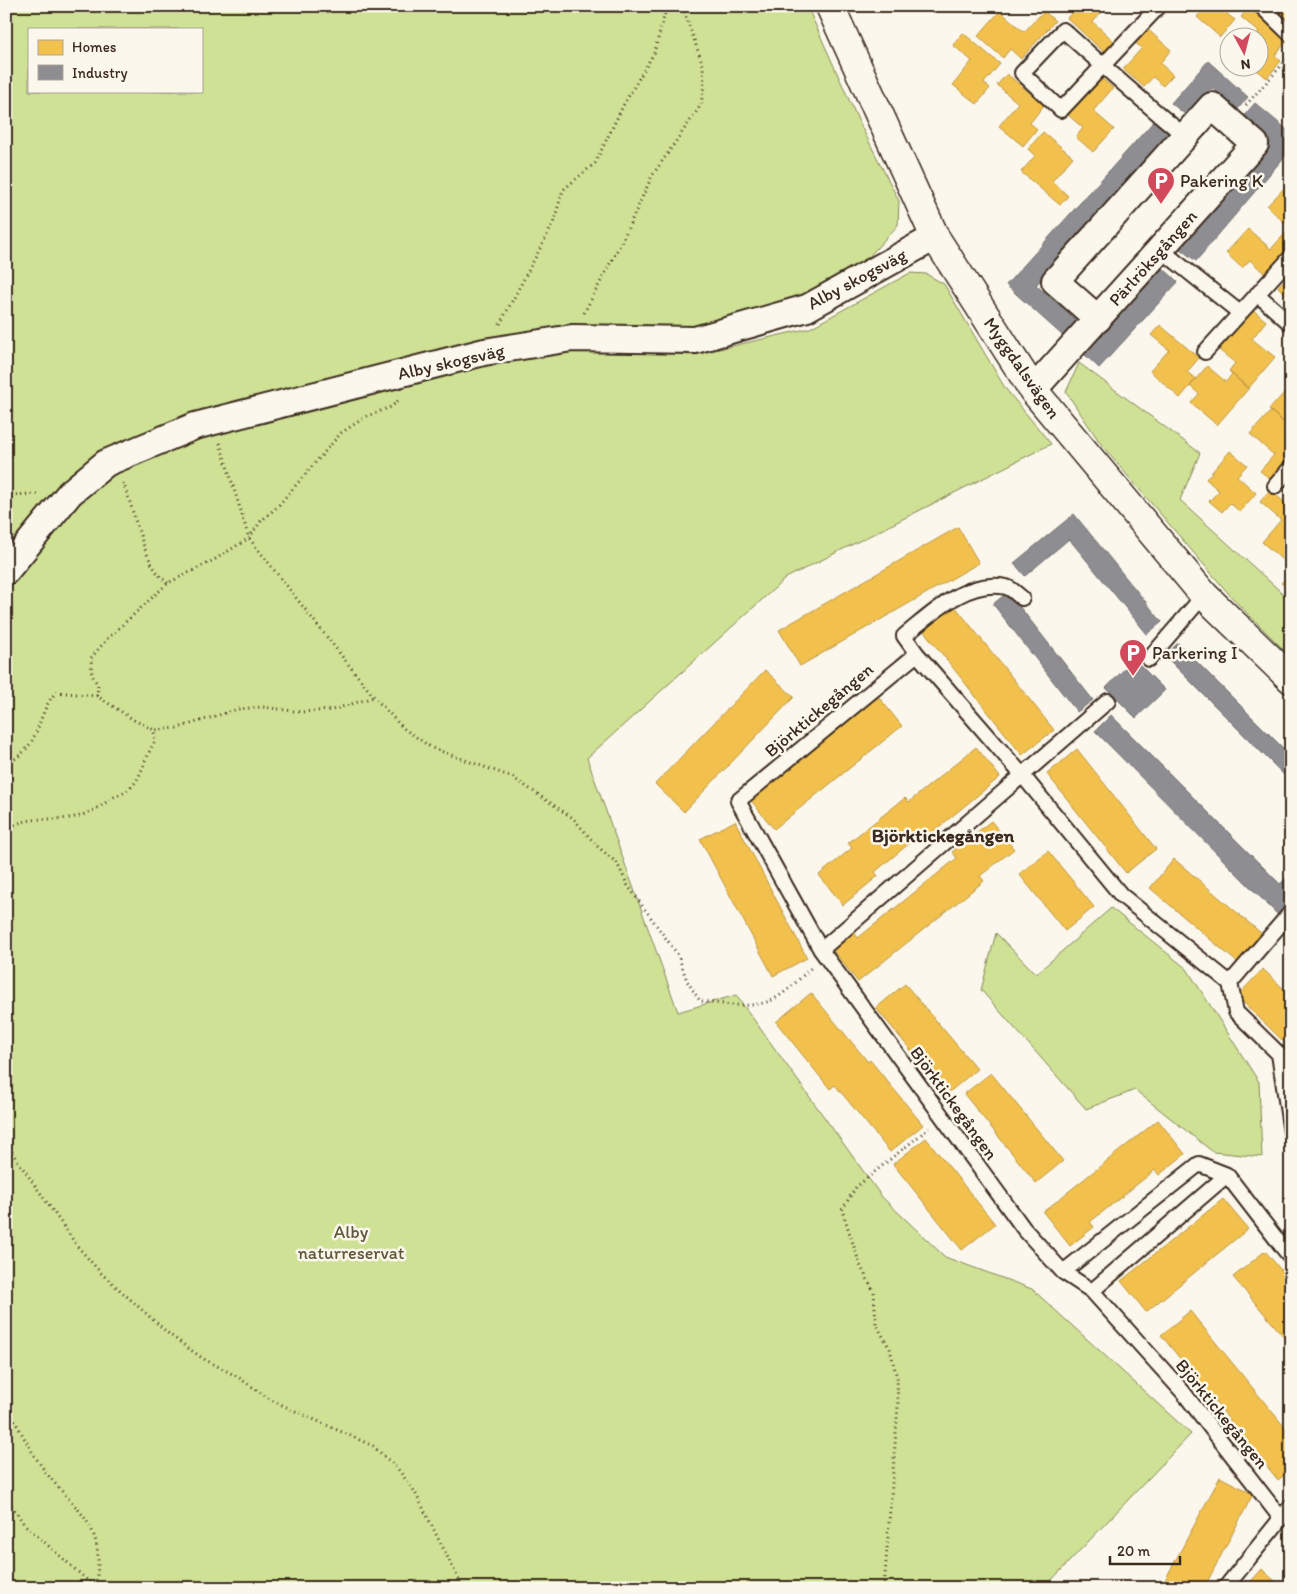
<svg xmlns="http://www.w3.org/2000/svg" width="1297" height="1594" font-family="Itim,sans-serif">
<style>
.green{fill:#cfe195;stroke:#85865a;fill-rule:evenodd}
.homes{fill:#f2c14e;stroke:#bb9440}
.industry{fill:#8d8d92;stroke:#746f6f}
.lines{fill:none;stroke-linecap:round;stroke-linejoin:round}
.lane-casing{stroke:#3b2a1e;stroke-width:18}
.street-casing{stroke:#3b2a1e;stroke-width:30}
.secondary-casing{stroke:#3b2a1e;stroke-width:31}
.path{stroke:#3b2a1e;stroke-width:3;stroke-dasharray:1 4;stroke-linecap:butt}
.lane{stroke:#fbf7ec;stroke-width:14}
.street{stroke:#fbf7ec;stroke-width:26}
.secondary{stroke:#fbf7ec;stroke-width:28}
.labels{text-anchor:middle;stroke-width:5;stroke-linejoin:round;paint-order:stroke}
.poi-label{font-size:18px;fill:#3b2a1e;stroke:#fbf7ec;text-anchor:start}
.street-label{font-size:18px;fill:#3b2a1e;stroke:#fbf7ec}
.park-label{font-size:18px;fill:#60583c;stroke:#fbf7ec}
.neighbourhood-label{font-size:19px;font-weight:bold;fill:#3b2a1e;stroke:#fbf7ec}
</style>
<rect width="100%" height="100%" fill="#fbf7ec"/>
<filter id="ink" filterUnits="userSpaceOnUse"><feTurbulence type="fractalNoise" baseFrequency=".02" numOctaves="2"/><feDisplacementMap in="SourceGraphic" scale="10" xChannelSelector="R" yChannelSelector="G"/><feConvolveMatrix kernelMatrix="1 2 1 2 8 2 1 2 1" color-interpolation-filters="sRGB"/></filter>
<g filter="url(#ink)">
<!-- green -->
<path class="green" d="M6,6H807L859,122L899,201L898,225L865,261L799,297L690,328L582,325L491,338L554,349L694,355L810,328L910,273L926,274L944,284L1005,388L1051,444L786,578L587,758L678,1012L736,995L882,1197L945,1257L1032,1289L1191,1434L1044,1588H6ZM29,29H201V91H29Z
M1079,363L1200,453L1180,500L1291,601V657L1235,601L1103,447L1066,392Z
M1111,908L1187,969L1259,1082L1262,1157L1213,1152L1135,1090L1086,1109L981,990L996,933L1036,974Z"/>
<!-- homes -->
<path class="homes" d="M1038,6H1048L1044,11Z
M1078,6H1107L1093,22L1116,43L1106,54L1067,18Z
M1206,6H1234L1227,14L1235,20L1220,37L1197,17Z
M1273,6H1291V17L1288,20Z
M1249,7L1288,40L1275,55L1281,61L1267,78L1254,68H1260V38H1254L1259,32L1241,17Z
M1000,11L1024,32L1044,11L1055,21L1021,59L1010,49L1003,58L978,36Z
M1146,28L1171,50L1160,63L1173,75L1163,86L1153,77L1144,87L1123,69L1142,48L1134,42Z
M963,33L1000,64L984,83L990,88L977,104L953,85L972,61L953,45Z
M1007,74L1044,105L1030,123L1037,129L1023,146L999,126L1018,103L997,85Z
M1100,77L1113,88L1093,111L1114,129L1093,152L1076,137L1083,128L1067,114Z
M1043,132L1073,157L1052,181L1068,196L1060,205L1021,172L1035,156L1028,149Z
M1291,181V217L1285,223L1267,206Z
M1291,227V248L1266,275L1250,260L1242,268L1226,253L1248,229L1271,249Z
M1291,272V299L1278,287Z
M1291,301V312L1286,307Z
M1253,310L1266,321L1252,339L1275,357L1248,389L1229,371L1235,363L1219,350Z
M1160,325L1199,358L1187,372L1196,379L1180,398L1150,371L1169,350L1151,335Z
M1207,366L1226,382L1232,374L1249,388L1217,425L1191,403L1199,394L1190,386Z
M1291,385V426L1290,428L1269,410Z
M1271,411L1287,425L1282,432L1291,440V458L1272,480L1260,471L1274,455L1250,434Z
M1230,451L1247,465L1237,476L1256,493L1240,512L1230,503L1222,512L1209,501L1219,491L1206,479Z
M1270,490L1291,508V560L1287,564L1262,542L1281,520L1260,502Z
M958,527L979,563L800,666L779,630Z
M1290,574L1291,575V591L1281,583Z
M954,605L1054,730L1022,755L923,630Z
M765,670L794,697L684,812L655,784Z
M877,695L902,726L774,829L749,798Z
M976,747L1000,777L928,836L924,831L875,872L878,876L843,905L819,875L852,848L848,843L905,798L909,802Z
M1077,749L1156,849L1126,873L1047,774Z
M735,821L807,958L773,976L700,839Z
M991,821L1014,849L980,876L984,881L858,982L832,949L854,932L858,938L957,858L952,852Z
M1048,851L1094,907L1065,931L1019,874Z
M1174,859L1262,934L1238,963L1150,888Z
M1263,969L1291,996V1049L1237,996Z
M905,984L977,1069L947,1094L876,1008Z
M811,993L868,1062L870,1060L923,1125L890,1152L835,1085L830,1089L776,1022Z
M991,1073L1063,1161L1036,1183L964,1094Z
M1158,1120L1185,1154L1159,1175L1155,1170L1090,1222L1094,1227L1070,1246L1043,1212Z
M926,1138L995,1224L962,1250L893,1164Z
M1223,1199L1248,1229L1146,1312L1121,1281Z
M1265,1251L1291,1282V1345L1233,1277Z
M1190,1311L1291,1435V1470L1278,1480L1161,1335Z
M1220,1477L1253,1494L1204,1588H1181L1165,1580Z
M1262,1569L1282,1588H1245Z"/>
<!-- industry -->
<path class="industry" d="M1208,61L1248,97L1237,110L1212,88L1187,116L1171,103Z
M1255,103L1291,133V149L1196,261L1180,249L1271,142L1242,118Z
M1155,120L1171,134L1036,285L1077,321L1063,336L1006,285Z
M1163,268L1178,282L1099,368L1084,354Z
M1074,514L1162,622L1147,634L1069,539L1025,576L1014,563Z
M1008,592L1093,700L1077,712L993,604Z
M1178,643L1291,756V782L1165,656Z
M1134,659L1165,690L1136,718L1106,688Z
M1111,715L1280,884L1291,874V902L1278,915L1095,731Z"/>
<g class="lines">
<defs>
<path id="lane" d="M1159,6L1061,110L1022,73L1063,30C1103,66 1143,102 1185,136
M1261,6L1291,35
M1160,249L1240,313
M1257,294L1291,324
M1205,352L1291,257
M1275,486L1291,467
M917,654L904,636C933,613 966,579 1006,587C1012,588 1017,595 1022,598
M1149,659L1204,595
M1108,701L821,950L738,801L917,654L1023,776L1121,895L1230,983L1236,1012L1279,1054L1291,1133
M821,950L1024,1229L1063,1272L1092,1291L1227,1175L1291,1258
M1230,983L1291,912
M1063,1272L1199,1164L1227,1175
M1092,1291L1183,1392L1280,1517
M1225,1588L1291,1506"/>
<path id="street" d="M1033,390L1255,144L1212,106L1055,281L1098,319
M6,571L70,493L106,463L195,426L484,352L572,338L695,340L807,308L935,237"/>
<path id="secondary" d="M830,6L935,237L1033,390L1204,595L1291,679"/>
</defs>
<!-- lane casing -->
<use href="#lane" class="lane-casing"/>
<!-- street casing -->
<use href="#street" class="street-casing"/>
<!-- secondary casing -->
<use href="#secondary" class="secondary-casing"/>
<!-- path -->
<path class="path" d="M1246,105L1291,55
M584,313L622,241L652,176L701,105L704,85L703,65L682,6
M500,324L553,224L563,190L595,163L624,104L654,53L667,6
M220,443L249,538L374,697L403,728L432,748L512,777L573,818L597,846L617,863L628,886L678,955L687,981L700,1001C725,1004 757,1011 779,996C791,988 801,977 811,968
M123,483C135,510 143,567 168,583
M6,495L37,494
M97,696L98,685L92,675L91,658L107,639L168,583L214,560L249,538L261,521L277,507L341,433L367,416L391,407L399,400
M6,764C44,745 34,717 56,692L97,696L134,720L154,730L178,728L238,709L263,707L301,712L332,710L374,697
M6,830C27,815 46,821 69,818C87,816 99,807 114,797C118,795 124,793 128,790C143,778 145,756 155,741L154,730
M6,1144L78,1247L102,1274L169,1334L202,1358L238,1377L271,1400L373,1446L397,1468L415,1492L463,1588
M6,1408C19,1425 27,1446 40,1464C72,1511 109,1520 95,1587
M6,1497L24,1524L96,1588
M884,1588L898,1406L897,1378L890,1349L876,1324L874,1292L860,1265L842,1210L856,1187L929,1128"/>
<!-- lane -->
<use href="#lane" class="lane"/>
<!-- street -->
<use href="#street" class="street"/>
<!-- secondary -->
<use href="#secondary" class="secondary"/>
</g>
</g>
<!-- icons -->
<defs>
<symbol id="parking-pin" viewBox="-11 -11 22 30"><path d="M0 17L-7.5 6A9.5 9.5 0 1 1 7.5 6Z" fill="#d1495b" stroke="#fbf7ec"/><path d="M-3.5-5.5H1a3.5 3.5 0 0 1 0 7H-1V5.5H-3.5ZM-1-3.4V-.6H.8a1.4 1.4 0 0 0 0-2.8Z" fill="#fff"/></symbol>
</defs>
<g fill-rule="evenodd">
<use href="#parking-pin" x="1145" y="165" width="32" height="43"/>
<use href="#parking-pin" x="1117" y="637" width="32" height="43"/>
</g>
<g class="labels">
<!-- poi labels -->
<g class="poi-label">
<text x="1180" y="187">Pakering K</text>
<text x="1152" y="659">Parkering I</text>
</g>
<!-- street labels -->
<g class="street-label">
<text transform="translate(1153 258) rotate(-48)" y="6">Pärlröksgången</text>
<text transform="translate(857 279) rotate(-28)" y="6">Alby skogsväg</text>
<text transform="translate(451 362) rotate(-13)" y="6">Alby skogsväg</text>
<text transform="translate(1022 368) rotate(55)" y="6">Myggdalsvägen</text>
<text transform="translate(819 710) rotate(-40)" y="6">Björktickegången</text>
<text transform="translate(954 1103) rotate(54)" y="6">Björktickegången</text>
<text transform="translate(1222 1414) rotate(51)" y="6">Björktickegången</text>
</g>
<!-- park labels -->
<g class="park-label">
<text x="351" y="1238">Alby<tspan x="351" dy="21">naturreservat</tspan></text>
</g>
<!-- neighbourhood labels -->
<g class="neighbourhood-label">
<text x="943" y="842">Björktickegången</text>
</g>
</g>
<!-- margin -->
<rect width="1297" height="1594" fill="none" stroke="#fbf7ec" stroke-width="25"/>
<rect x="12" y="12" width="1272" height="1569" fill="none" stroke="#3b2a1e" stroke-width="2" filter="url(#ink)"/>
<!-- legend -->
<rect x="28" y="28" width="175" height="65" fill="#fbf7ec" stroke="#aea59a"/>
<rect x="38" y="40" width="25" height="15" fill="#f2c14e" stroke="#aea59a"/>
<text x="72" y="52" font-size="15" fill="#3b2a1e">Homes</text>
<rect x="38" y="65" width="25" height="15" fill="#8d8d92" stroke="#aea59a"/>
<text x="72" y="78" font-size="15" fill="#3b2a1e">Industry</text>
<!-- north arrow -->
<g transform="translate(1244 52) rotate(173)"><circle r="24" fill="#fbf7ec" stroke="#aea59a"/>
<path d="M0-4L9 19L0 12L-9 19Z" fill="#d1495b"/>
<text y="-8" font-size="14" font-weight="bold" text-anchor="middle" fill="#3b2a1e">N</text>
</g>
<!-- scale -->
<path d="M1110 1556v8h70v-8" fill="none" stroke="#3b2a1e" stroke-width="2.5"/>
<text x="1117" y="1556" font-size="15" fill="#3b2a1e" stroke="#fbf7ec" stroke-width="4" paint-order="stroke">20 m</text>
</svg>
